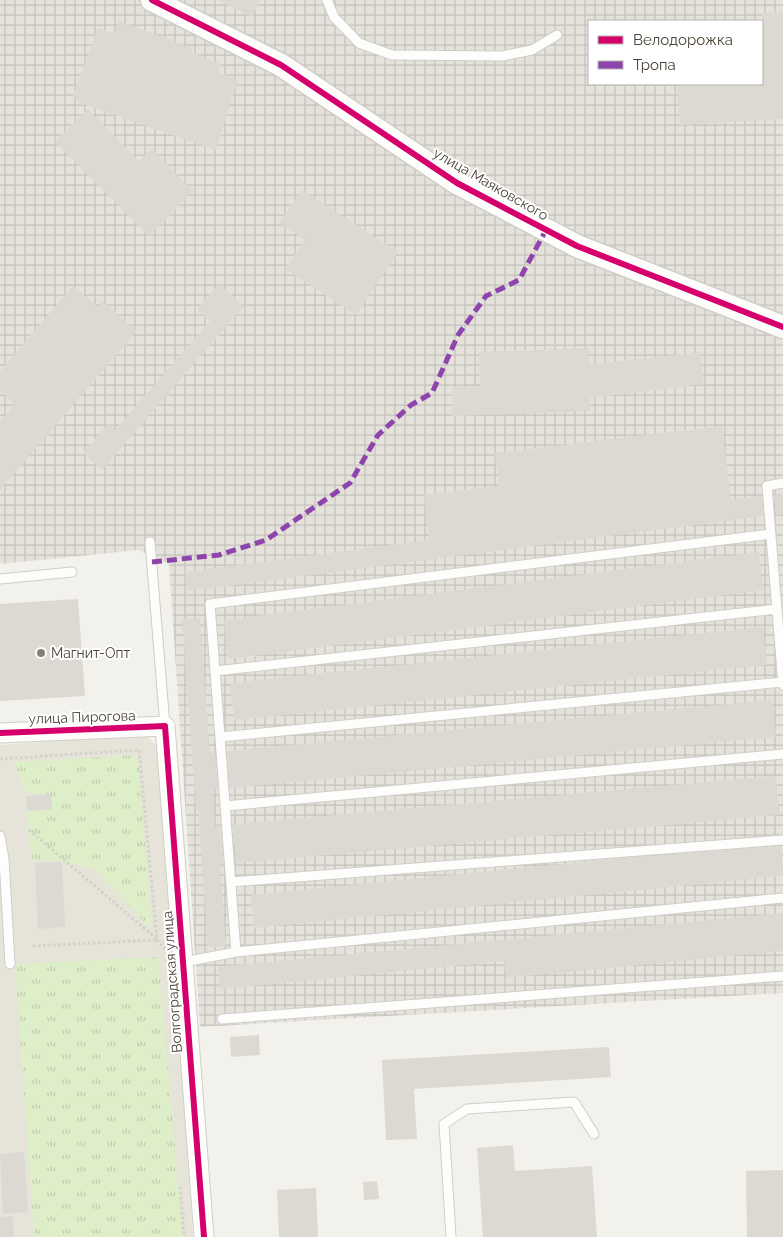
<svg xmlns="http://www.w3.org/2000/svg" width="783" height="1237" font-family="Raleway,sans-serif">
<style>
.residential{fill:#e6e3d8}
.industrial{fill:url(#industrial-grid);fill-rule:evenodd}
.grass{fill:url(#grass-tufts)}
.building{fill:#dcd9d3}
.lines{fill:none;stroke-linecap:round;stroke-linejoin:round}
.service-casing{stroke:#d0cec8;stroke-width:11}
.minor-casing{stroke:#d0cec8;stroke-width:21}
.tertiary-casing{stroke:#d0cec8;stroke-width:25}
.path{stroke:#d2d1ca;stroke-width:3;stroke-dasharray:2.5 2.5;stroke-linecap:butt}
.service{stroke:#fdfdfc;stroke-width:9}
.minor{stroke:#fdfdfc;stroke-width:19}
.tertiary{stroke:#fdfdfc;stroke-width:22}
.quiet{stroke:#8e44ad;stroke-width:5;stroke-dasharray:10 5;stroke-linecap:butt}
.cycleway-casing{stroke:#fff;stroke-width:9}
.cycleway{stroke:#d6006c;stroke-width:6}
.poi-dot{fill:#847f75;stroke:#fff;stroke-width:2}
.labels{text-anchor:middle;stroke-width:4;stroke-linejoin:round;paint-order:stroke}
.street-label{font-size:14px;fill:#494236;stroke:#fff}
.poi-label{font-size:14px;fill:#494236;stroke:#fff;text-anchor:start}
</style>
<defs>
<pattern id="industrial-grid" width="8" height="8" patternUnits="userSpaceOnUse" patternTransform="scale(1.25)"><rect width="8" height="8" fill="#e5e2dc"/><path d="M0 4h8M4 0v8" fill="none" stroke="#c6c3bd"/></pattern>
<pattern id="grass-tufts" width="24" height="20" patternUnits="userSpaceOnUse" patternTransform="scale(1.25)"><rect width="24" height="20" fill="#deeec9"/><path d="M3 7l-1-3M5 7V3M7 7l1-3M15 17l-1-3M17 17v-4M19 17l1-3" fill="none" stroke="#c0cdad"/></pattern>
</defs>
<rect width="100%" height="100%" fill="#f2f1eb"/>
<!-- residential -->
<path class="residential" d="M145,735L158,747L193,1237H0V745Z"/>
<!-- industrial -->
<path class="industrial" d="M0,0H783V993L200,1027L169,564L139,550L0,564ZM589,21H762V84H589Z"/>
<!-- grass -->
<path class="grass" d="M138,755L152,930L93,868L62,862L31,859L27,811L52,809L51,795L24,792L15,762Z
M158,957L183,1237H34L15,964Z"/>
<!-- building -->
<path class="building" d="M218,0H260L252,17Z
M783,11V119L680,125L677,84H762V13Z
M119,21L192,48L191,52L221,64L218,72L238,80L216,150L80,103L73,95L98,28L114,34Z
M88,109L139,161L151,149L193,191L149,236L55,142Z
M302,190L398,252L356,315L285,269L305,240L279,223Z
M219,284L244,306L102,470L83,453L108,424L115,430L210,321L197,309Z
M73,286L98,307L102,301L137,331L0,490V421L15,404L0,391V371Z
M589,348V365L700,352L704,384L590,398L591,411L452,416V387L480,386L479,352Z
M722,426L731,500L762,496L763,516L188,591L185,572L429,540L424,495L499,486L495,453Z
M783,494V514L776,515L774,495Z
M759,552L763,590L228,659L224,620Z
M78,599L85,696L0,701V604Z
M200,618L210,753L215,752L218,789L213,790L215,826L220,825L223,864H220L226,946L208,947L198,809H196L182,619Z
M763,627L767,665L234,720L230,683Z
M772,700L776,737L230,788L227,751Z
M776,776L780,815L236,863L233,824Z
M51,794L52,809L27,811L26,796Z
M781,846L783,876L254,928L251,895L624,858Z
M62,862L65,927L38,929L35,863Z
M783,913V951L506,978L504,961L220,989L218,967Z
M259,1035L260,1055L231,1057L230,1037Z
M609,1047L611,1077L414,1089L417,1139L386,1140L382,1060Z
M513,1145L515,1171L592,1166L597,1237H483L477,1148Z
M24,1152L28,1212L3,1214L0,1154Z
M783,1170V1237H747L746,1171Z
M377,1181L379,1199L364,1200L363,1182Z
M316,1188L318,1237H279L277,1190Z
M13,1216L14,1237H0V1217Z"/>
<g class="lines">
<defs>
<path id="service" d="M327,0L334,17L359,43L392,55L502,56L532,50L557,35
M783,483L767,486L783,685
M150,542L165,726
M0,579L72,572
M215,671L777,609
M220,737L783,682
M225,806L783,754
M0,836L4,859L10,964
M231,882L783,840
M236,952L210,604L771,534
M184,962L236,952L783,898
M222,1019L783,976
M451,1237L444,1124L467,1109L574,1102L594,1134"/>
<path id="minor" d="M0,733L165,726L204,1237"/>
<path id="tertiary" d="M152,0L281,65L457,183L577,246L783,327"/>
</defs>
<!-- service casing -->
<use href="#service" class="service-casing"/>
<!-- minor casing -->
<use href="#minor" class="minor-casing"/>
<!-- tertiary casing -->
<use href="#tertiary" class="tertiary-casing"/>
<!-- path -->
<path class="path" d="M0,759L139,750L157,940L165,949
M29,830L157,939
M33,946L156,940
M180,1187L184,1237"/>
<!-- service -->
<use href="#service" class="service"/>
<!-- minor -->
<use href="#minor" class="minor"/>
<!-- tertiary -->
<use href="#tertiary" class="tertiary"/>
<!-- quiet -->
<path class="quiet" d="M152,562L219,555L266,540L350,483L378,435L411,405L432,393L458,335L486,296L519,280L546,230"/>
<defs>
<path id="cycleway" d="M152,0L281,65L457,183L577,246L783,327
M0,733L165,726L204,1237"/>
</defs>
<!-- cycleway casing -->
<use href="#cycleway" class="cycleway-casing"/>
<!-- cycleway -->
<use href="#cycleway" class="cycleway"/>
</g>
<!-- markers -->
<circle class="poi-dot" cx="41" cy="653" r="5"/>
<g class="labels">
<!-- street labels -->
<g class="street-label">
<text transform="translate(491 184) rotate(30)" y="5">улица Маяковского</text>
<text transform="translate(82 717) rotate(-2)" y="5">улица Пирогова</text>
<text transform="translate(172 982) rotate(-94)" y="5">Волгоградская улица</text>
</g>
<!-- poi labels -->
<g class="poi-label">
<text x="51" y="658">Магнит-Опт</text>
</g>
</g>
<!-- legend -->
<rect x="588" y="20" width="175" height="65" fill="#ffffff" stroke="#b6b3af"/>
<rect x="598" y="36" width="25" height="8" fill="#d6006c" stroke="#b6b3af"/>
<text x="633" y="45" font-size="15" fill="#494236">Велодорожка</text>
<rect x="598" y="61" width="25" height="8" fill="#8e44ad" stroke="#b6b3af"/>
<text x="633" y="70" font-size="15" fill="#494236">Тропа</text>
</svg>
